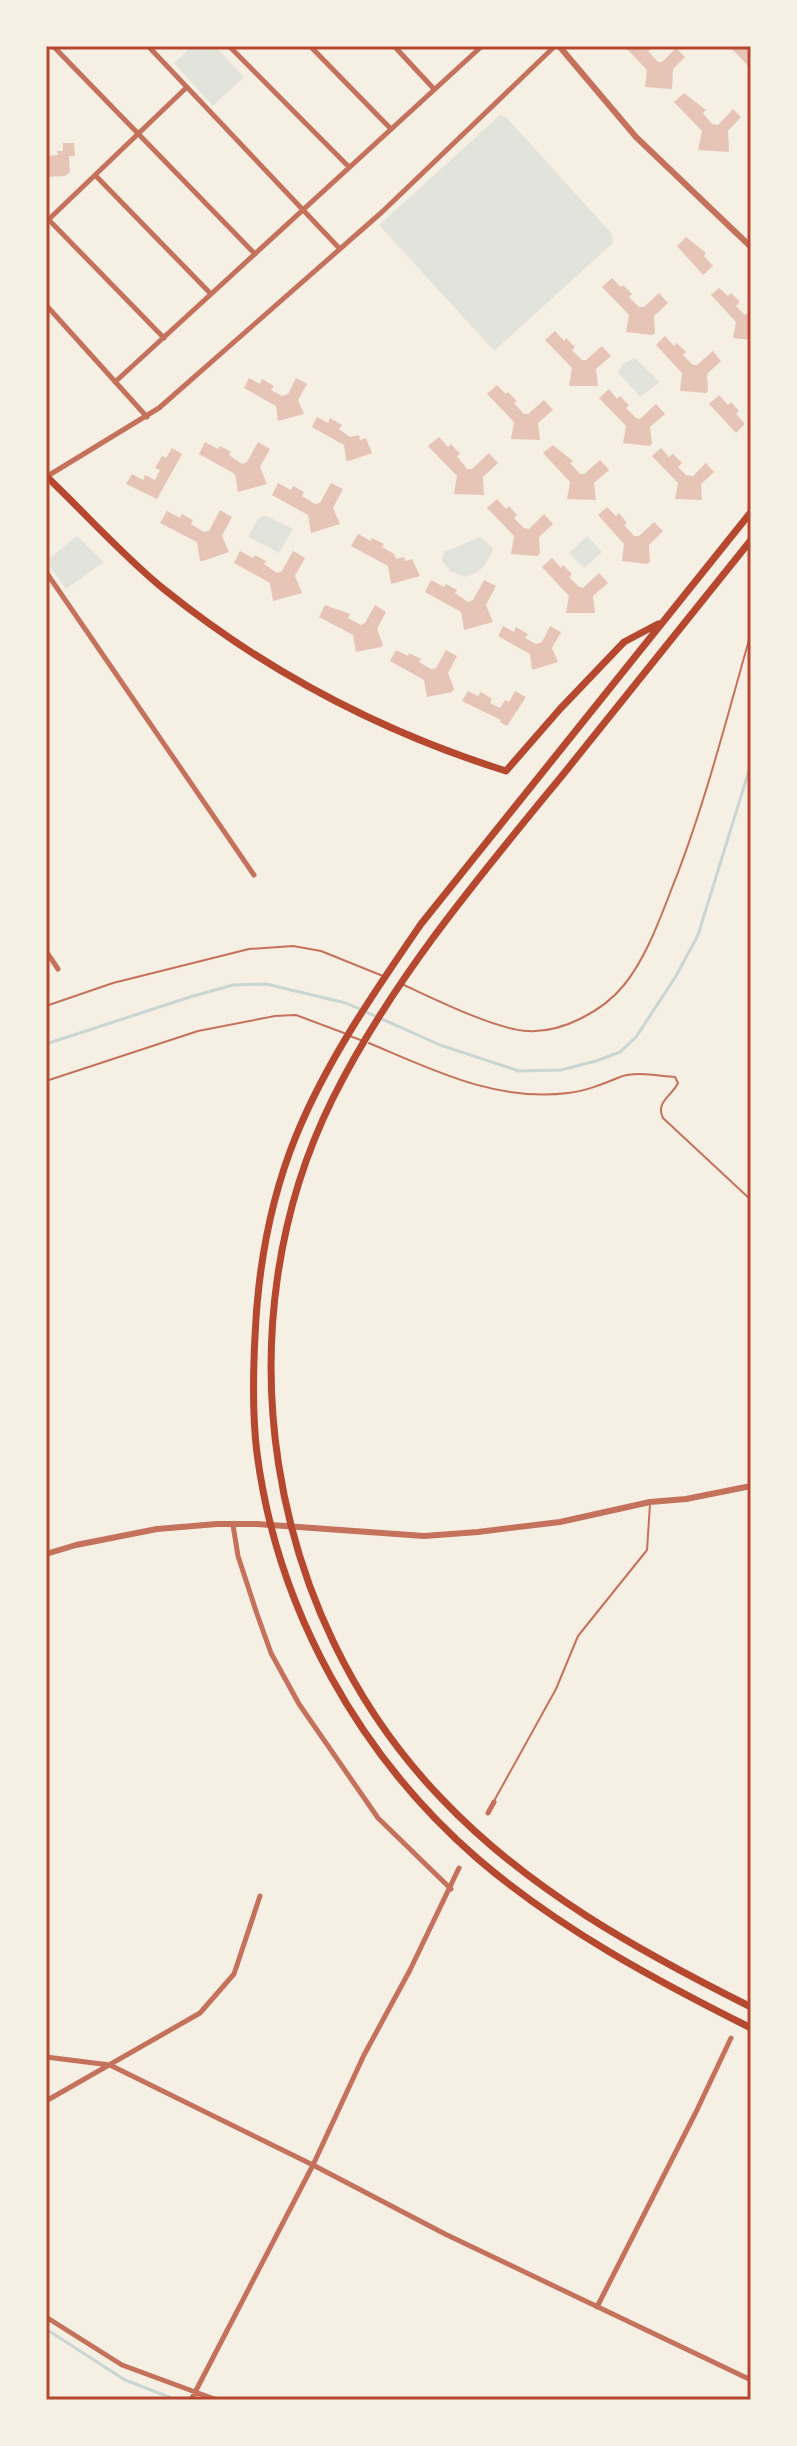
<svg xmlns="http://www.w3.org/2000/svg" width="797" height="2446" font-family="'Alegreya Sans',sans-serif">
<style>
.green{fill:#e2e4dc}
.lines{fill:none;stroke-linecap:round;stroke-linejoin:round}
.stream{stroke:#c9d6d2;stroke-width:3}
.building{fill:#e6c5b7}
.service{stroke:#c5725c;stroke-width:2}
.minor{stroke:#c5725c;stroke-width:5}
.tertiary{stroke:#c5725c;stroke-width:6}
.secondary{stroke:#b5482f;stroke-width:7}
.neatline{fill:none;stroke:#b5482f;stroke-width:3}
</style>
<rect width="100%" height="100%" fill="#f6efe4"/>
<!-- green -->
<path class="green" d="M192,46H215L244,77L213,106L174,63Z
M500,115L506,117L612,234L613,243L494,351L379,225Z
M635,358L660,382L640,397L618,372L623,364Z
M265,515L293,529L279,553L248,537L258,519Z
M77,536L104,562L66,589L46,561Z
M587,536L602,552L584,568L569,553Z
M480,537L493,548C488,563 481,574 464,577L450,571L442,561L444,552Z"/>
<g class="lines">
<!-- stream -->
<path class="stream" d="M46,1044L190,997L233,985L266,984L346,1003L440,1045L519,1071L561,1070L596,1061L620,1052L636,1037L676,976L698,935L751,764
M46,2329L125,2380L177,2400"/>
</g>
<!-- building -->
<path class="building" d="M624,46H648L651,49L648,51L658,62H662L676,48L685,57L673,69L672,89L645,87L647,70Z
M734,46H748L751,49V69L731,48Z
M684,93L706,110L703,113L712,124L718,125L733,109L741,117L728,131L729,152L698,150L702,131L674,102Z
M63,143H74L75,156H69L70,172L65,176L46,177V156L58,155L57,151H63Z
M686,237L706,253L704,256L713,266L703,275L677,246Z
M612,278L621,287L623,285L632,294L629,297L639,307H644L659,293L668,303L654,316L655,333L652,335L626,332L629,315L602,287Z
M719,288L728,296L731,293L740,302L736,306L744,314L751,315V340L733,338L736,322L711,295Z
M555,331L564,341L566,338L575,347L572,350L582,360H586L602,346L611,356L596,369L598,386H569L572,368L545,340Z
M665,336L674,346L677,343L686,352L683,355L693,365H697L713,351L721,361L707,374L708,391L706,393L680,391L682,373L656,345Z
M249,378L260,384L262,379L274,386L271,390L282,396L288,394L296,378L307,384L298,400L304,414L278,421L276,406L244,388Z
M497,385L506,394L508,392L517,401L514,403L524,414H528L544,400L553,410L538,423L540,440L511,439L514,422L487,394Z
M609,389L617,399L620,396L629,405L626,408L636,418L640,419L656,404L665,414L650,427L652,444L649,446L623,443L626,426L599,398Z
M719,395L728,405L731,402L739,411L736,414L745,424L736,433L709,404Z
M317,417L328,423L330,418L342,425L339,429L350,437L359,435L360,440L366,438L372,453L349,461L346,460L344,445L312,427Z
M439,437L448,447L451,444L460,454L457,456L467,469H472L489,453L498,463L483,477L484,495L454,494L457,476L428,446Z
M205,442L218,449L220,446L231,452L229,455L242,464L247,462L258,442L270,449L260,467L267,484L238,492L235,474L199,454Z
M553,445L573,461L570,463L580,474H584L600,460L609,470L594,483L596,500L567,499L570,482L543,453Z
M172,448L182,454L157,499L126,484L132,474L143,480L145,475L155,480L160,470L155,468L162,456L166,458Z
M661,448L669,457L673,454L682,463L678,467L686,475L693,476L706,463L714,472L701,484L702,500L675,499L678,483L652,456Z
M278,483L291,490L293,486L304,492L302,496L315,504L320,503L331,483L343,489L333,508L340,524L311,533L308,515L272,495Z
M497,499L506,509L509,506L517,515L514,518L524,528L529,529L544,514L553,524L539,537L540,554L537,556L511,554L514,536L487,508Z
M607,507L616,516L619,513L627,523L624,525L634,536H639L654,522L663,531L649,545L650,562L647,564L622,561L624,544L598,515Z
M220,510L232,517L222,536L229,552L203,561H200L197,542L160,523L167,511L180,518L182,514L193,520L191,524L204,532L209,531Z
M358,534L371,541L372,538L384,544L382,547L394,554L396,559L404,557L405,561L412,559L420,576L391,584L388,566L351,546Z
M240,551L253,558L255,555L266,561L264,564L277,573L282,571L293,551L305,558L295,576L302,593L273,601L270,583L234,563Z
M552,558L561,568L563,565L572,574L569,577L579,587L583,588L599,573L608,583L593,596L595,613H566L569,596L542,567Z
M431,580L444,587L446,584L457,590L455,593L468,602L473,600L484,580L496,586L486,605L493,622L464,630L461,612L425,592Z
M325,605L350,614L348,618L361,625L365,623L375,605L386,612L377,629L383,645L381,647L356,652L353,635L319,617Z
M503,626L514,632L516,627L528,634L525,638L536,644L542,642L550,626L561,632L552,648L558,662L532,670L530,654L498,636Z
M396,650L408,656L409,653L421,659L419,662L431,669L436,668L446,650L457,656L448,673L454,689L452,692L427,697L424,680L390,661Z
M468,691L478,696L481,692L492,699L490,703L500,708L505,700L509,702L515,691L526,697L507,726L500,722L501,720L462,701Z"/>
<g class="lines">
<!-- service -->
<path class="service" d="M404,985C434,999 497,1030 528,1031C562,1033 603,1011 624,985C645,959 658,924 670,893C704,809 726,720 751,633
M46,1006L113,983L249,949L293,946L321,951L383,976
M350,1036L363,1041
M369,1043C433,1070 496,1102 568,1093C586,1091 603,1084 620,1077C636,1071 658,1076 675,1077L678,1083C672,1096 655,1102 663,1118L751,1200
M46,1081L198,1031L275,1016L296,1015L344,1033
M494,1801L556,1689L578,1636L647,1550L650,1504"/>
<!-- minor -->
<path class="minor" d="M53,46L255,254
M148,46L340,249
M229,46L349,167
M310,46L391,129
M394,46L434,89
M95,175L211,294
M48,219L164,338
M46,222L187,87
M46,305L147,417
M115,382L482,46
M46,477L159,408L382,212L555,46
M46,572L254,875
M46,951L58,969
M233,1525L238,1556L257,1614L271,1653L299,1704L378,1818L451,1889
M488,1813L494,1802
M46,2057L110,2065L313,2165L445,2234L751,2380
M46,2101L200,2013L234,1974L260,1896
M597,2307L696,2112L731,2038
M46,2317L122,2365L217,2400
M191,2400L313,2165L364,2055L410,1970L459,1868"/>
<!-- tertiary -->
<path class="tertiary" d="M559,46L636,137L751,247
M46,1554L76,1545L157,1529L217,1524H257L424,1536L478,1532L560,1522L650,1502L686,1499L751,1486"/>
<!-- secondary -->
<path class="secondary" d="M46,476C84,512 125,558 165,590C267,672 382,732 506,771L560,709L624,642L658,624
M751,512L421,924C375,991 327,1060 296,1136C270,1200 258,1268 255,1336C253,1375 252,1414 257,1453C277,1609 359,1756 478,1859C560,1929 655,1980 751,2028
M751,540C687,619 625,698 561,777C478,878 392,980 333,1098C220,1325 265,1615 441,1798C528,1890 639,1951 751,2007"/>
</g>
<!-- border -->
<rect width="797" height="2446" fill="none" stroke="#f6efe4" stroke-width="96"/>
<rect x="48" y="48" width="701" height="2350" class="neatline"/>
</svg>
